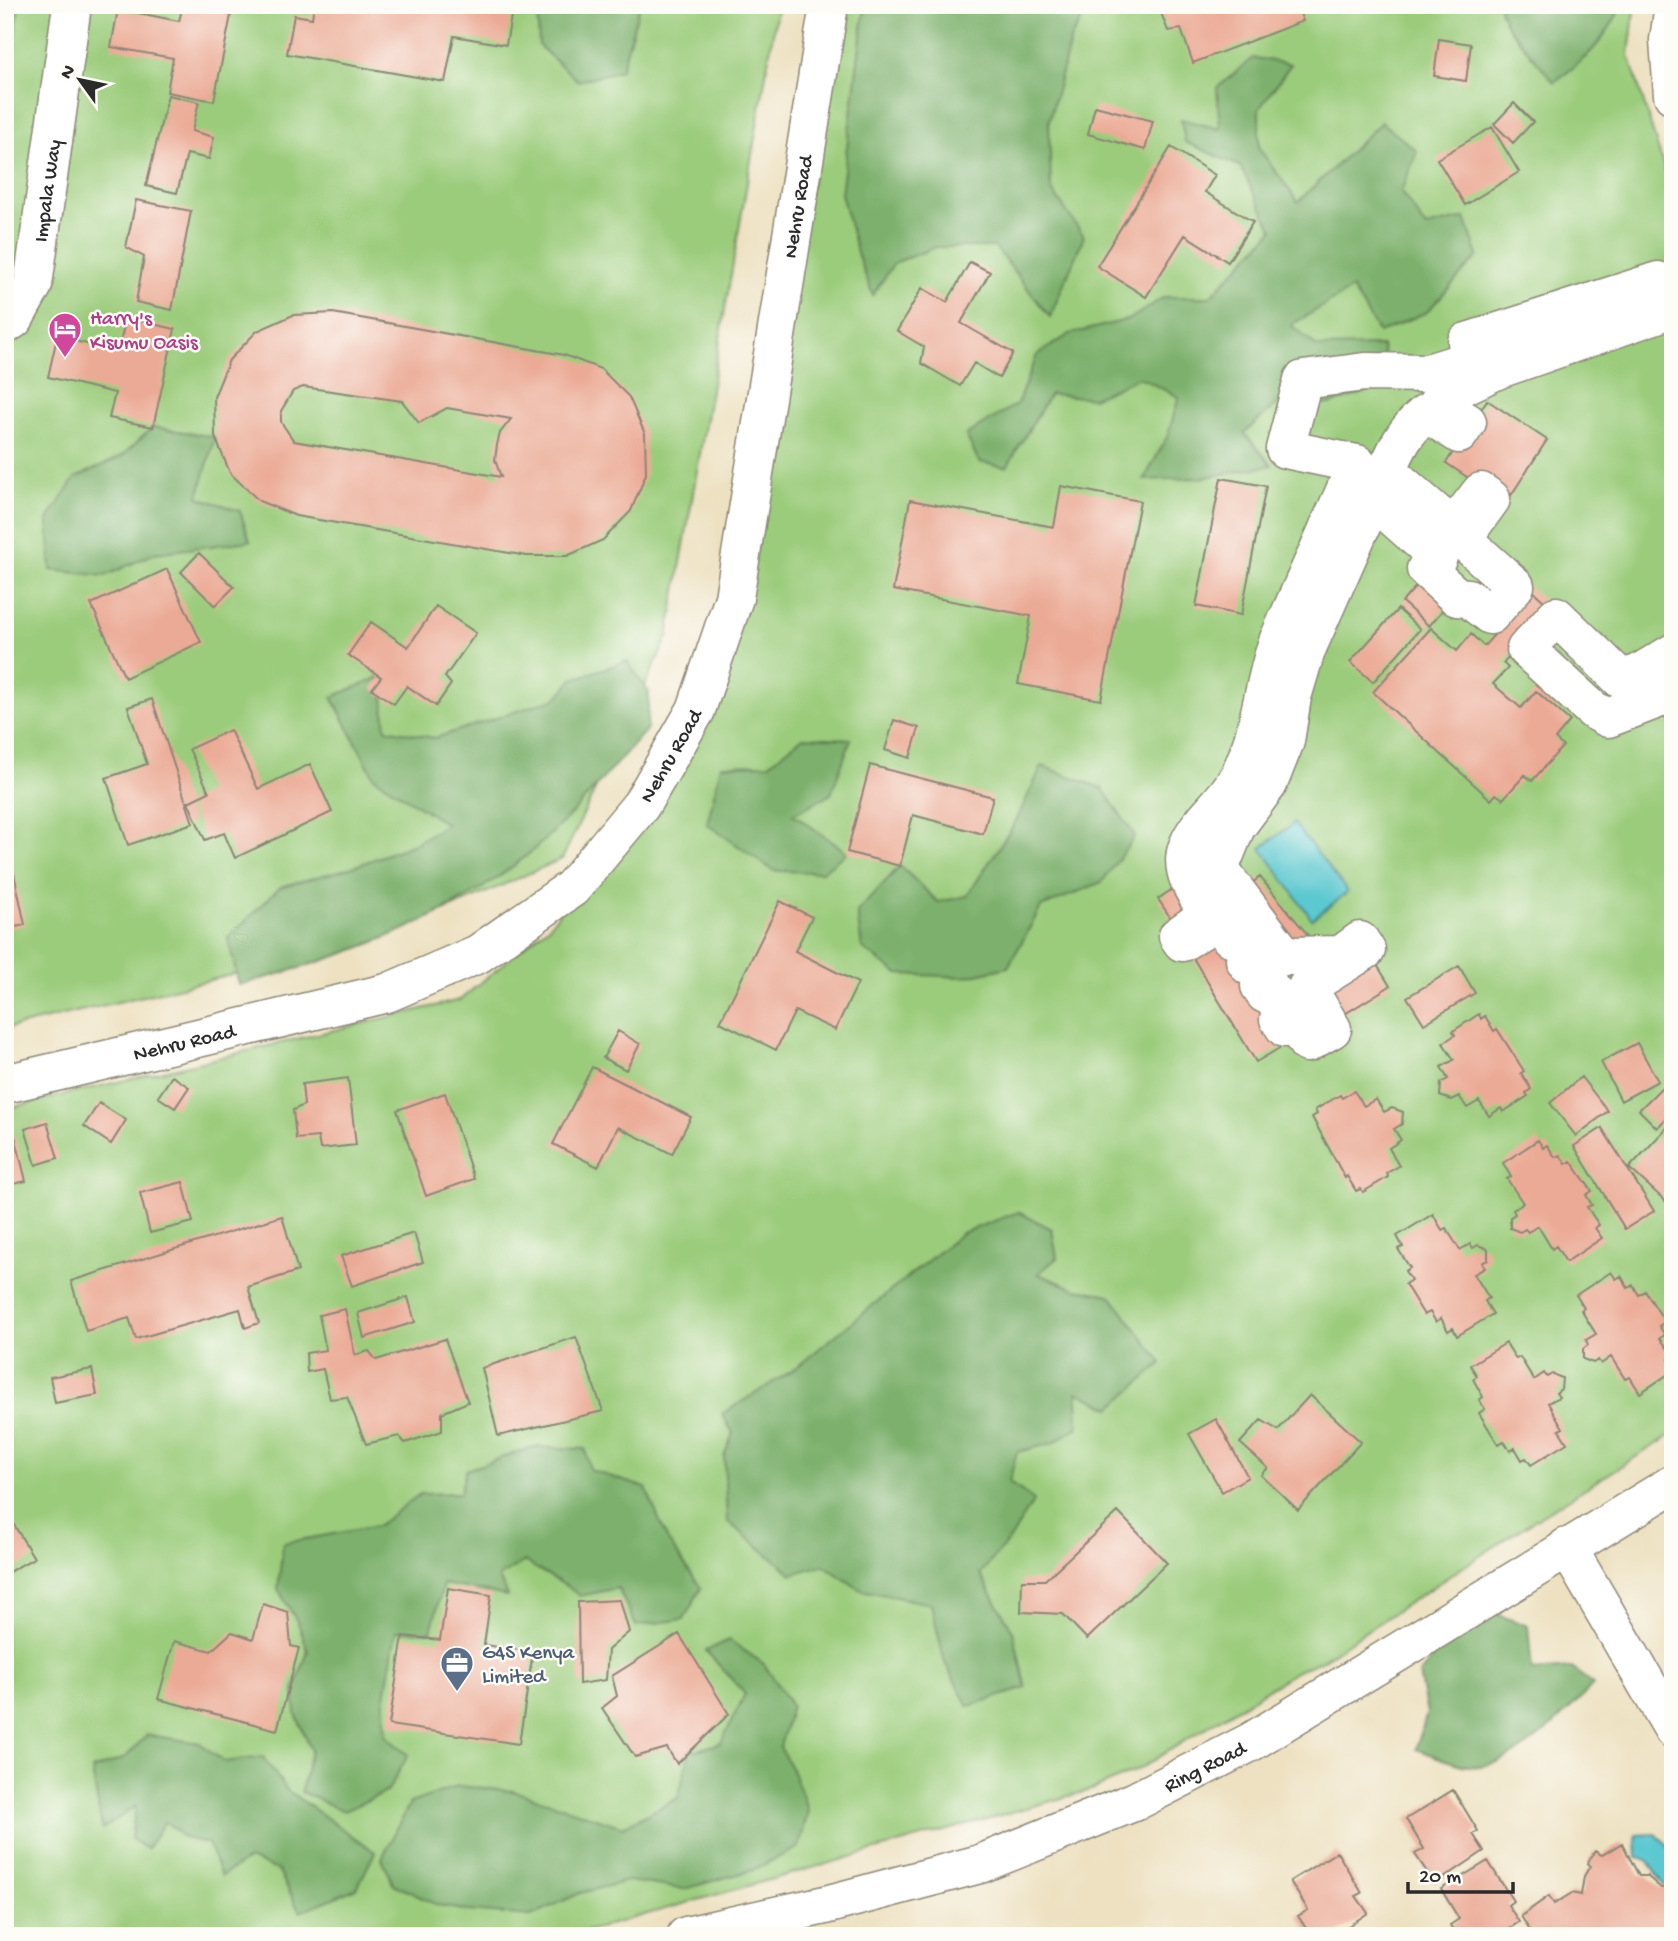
<svg xmlns="http://www.w3.org/2000/svg" width="1678" height="1941" font-family="'Gochi Hand',sans-serif">
<style>
.green{fill:#9bcc7c;stroke:#637c54;stroke-width:2}
.forest{fill:#7cb06c;stroke:#546e4c;stroke-width:2}
.water{fill:#5bc8d0;stroke:#437a7e;stroke-width:2}
.building{fill:#ebaa95;fill-rule:evenodd}
.lines{fill:none;stroke-linecap:round;stroke-linejoin:round}
.minor-casing{stroke:#8c8676;stroke-width:41}
.major-casing{stroke:#8c8676;stroke-width:41}
.minor{stroke:#fff;stroke-width:38}
.major{stroke:#fff;stroke-width:38}
.labels{text-anchor:middle;stroke-width:5;stroke-linejoin:round;paint-order:stroke}
.street-label{font-size:21px;fill:#2b2b2b;stroke:#fdfcf7}
.hotel-label{font-size:21px;fill:#b23c85;stroke:#fdfcf7;text-anchor:start}
.service-label{font-size:21px;fill:#4e5e75;stroke:#fdfcf7;text-anchor:start}
</style>
<rect width="100%" height="100%" fill="#fdfcf7"/>
<filter id="ink" filterUnits="userSpaceOnUse"><feTurbulence type="fractalNoise" baseFrequency=".0143" numOctaves="2"/><feDisplacementMap in="SourceGraphic" scale="14" xChannelSelector="R" yChannelSelector="G"/><feConvolveMatrix kernelMatrix="1 2 1 2 8 2 1 2 1" color-interpolation-filters="sRGB"/></filter>
<filter id="wash" filterUnits="userSpaceOnUse"><feTurbulence type="fractalNoise" baseFrequency=".00686" numOctaves="4" result="noise"/><feDisplacementMap in="SourceGraphic" scale="28" xChannelSelector="R" yChannelSelector="G"/><feGaussianBlur stdDeviation="1.57" result="paint"/><feColorMatrix in="noise" values="0 0 0 0 0 0 0 0 0 0 0 0 0 0 0 0 0 1.4 0 .05"/><feComposite in="paint" operator="in"/></filter>
<g filter="url(#wash)">
<rect width="100%" height="100%" fill="#ede1c1"/>
<!-- green -->
<path class="green" d="M5,5H778L668,637L562,859L378,940L5,1029Z
M843,5H1635L1629,55L1673,197V1434L1542,1515L1322,1660L1297,1671L1139,1769L1094,1789L569,1936H5V1109L460,1000L550,925L720,698Z"/>
<!-- forest -->
<path class="forest" d="M5,5H19L5,127Z
M537,5H640L621,70L578,81L539,46Z
M865,5H1090L1071,38L1049,121L1051,189L1084,236L1050,317L995,247H936L894,263L873,295L858,256L841,194Z
M1498,5H1622C1603,43 1588,58 1554,82L1507,26Z
M1253,58L1291,64L1259,109V148L1298,202L1381,122L1417,151L1401,192L1426,227L1465,218L1478,256L1427,312L1379,333L1352,289L1291,325L1317,347L1382,346L1390,384L1331,404L1278,403L1244,433L1272,465L1201,478L1144,480L1168,435L1179,397L1139,377L1093,398L1050,394L1007,467L979,462L966,435L1017,404L1037,355L1070,334L1130,319L1164,297H1210L1273,230L1240,166L1185,142L1181,119L1220,129L1217,88Z
M153,427L215,437L198,497L240,511L250,541L155,553L105,576L51,570L48,519L75,478L121,457Z
M627,661L649,692L647,729C608,772 570,820 525,857C444,923 339,959 239,985L228,938L280,887L350,868L414,844L446,824L374,777L332,697L381,677L386,729L435,738L557,698L573,679Z
M803,737L851,739L831,794L793,814L847,852L822,872L774,871L707,824L721,765L769,764Z
M1042,766L1102,788L1135,836L1102,882L1041,907L1008,967L963,977L898,974L862,948L857,912L900,866L938,902L967,896L1015,823Z
M1018,1212L1052,1229L1057,1258L1038,1274L1076,1289L1110,1295L1162,1363L1111,1408L1077,1392L1078,1427L1053,1443L1017,1452L1009,1482L1034,1500L1011,1538L980,1574L1013,1631L1026,1688L968,1706L945,1663L931,1604L861,1590L823,1565L792,1574L727,1521L724,1456L733,1433L722,1414L793,1370L962,1233Z
M533,1447L585,1449L590,1470L646,1488L667,1539L701,1588L684,1619L636,1626L618,1588L580,1596C562,1581 544,1575 525,1561L499,1577L507,1596L443,1584L431,1632L396,1631L384,1703L386,1736L408,1755L388,1791L344,1811L301,1792L311,1750L296,1714L294,1691L308,1651L298,1623L278,1589L283,1543L377,1526L420,1494L460,1493L466,1470Z
M1473,1605L1528,1626L1532,1671L1572,1668L1593,1685C1565,1714 1512,1772 1468,1766C1451,1764 1432,1754 1416,1749L1427,1713L1419,1675Z
M729,1640L764,1664L791,1706L780,1747L795,1776L808,1811L799,1847L753,1870L684,1889L628,1881L580,1893L531,1916L468,1911L437,1905L393,1884L382,1858L410,1803L458,1786L514,1791L623,1827L678,1798L690,1752L721,1743L745,1694L706,1651Z
M147,1735L200,1743L224,1762L263,1757L287,1790L375,1852L357,1888L300,1912L278,1870L248,1859L221,1876L208,1843L184,1838L165,1821L147,1849L131,1839L136,1806L102,1829L92,1770L125,1758Z"/>
<!-- water -->
<path class="water" d="M1294,823L1348,892L1312,919L1261,848Z
M1656,1834L1673,1850V1886H1665L1647,1860L1637,1858L1636,1835Z"/>
<g id="blocks">
<!-- building -->
<path class="building" d="M183,5H233L214,101L167,92L173,58L111,47L118,9L179,21Z
M314,5H513L506,45L454,36L445,82L287,54L294,15L312,18Z
M1158,5H1297L1303,21L1193,63L1181,29L1168,31Z
M1439,39L1471,44L1466,81L1434,76Z
M168,95L199,102L192,131L214,137L209,159L187,154L177,193L146,186Z
M1514,103L1533,122L1513,143L1494,124Z
M1095,106L1153,121L1145,150L1088,134Z
M1492,127L1519,172L1465,205L1437,159Z
M1171,147L1215,175L1205,192L1253,222L1228,262L1185,235L1146,297L1097,266Z
M136,200L191,211L172,310L136,302L144,257L126,247Z
M970,262L990,272L961,323L1013,353L999,378L974,363L960,386L921,363L924,347L897,331L922,288L947,302Z
M333,313L564,355L601,369L629,397L645,434L646,474L631,511L603,540L567,556H527L296,516L259,501L230,473L215,437L214,397L229,360L257,331L293,315ZM303,387L402,401L419,423L447,408L511,419L500,433L497,445L495,460L501,477L294,441L281,422V411L293,391Z
M126,318L175,329L153,427L109,418L115,393L48,377L57,337L118,351Z
M1487,400L1547,440L1506,503L1446,463Z
M1221,478L1266,486L1241,615L1196,606Z
M1061,486L1140,501L1101,700L1018,684L1031,616L893,590L910,500L1054,527Z
M199,553L234,587L215,606L181,572Z
M167,569L201,642L125,678L91,604Z
M1427,574L1454,597L1429,626L1402,602Z
M1523,582L1555,611L1520,643L1503,663L1508,668L1493,684L1521,708L1536,691L1570,721L1555,739L1563,746L1532,781L1525,775L1503,799L1496,794L1491,800L1373,692L1431,628L1457,651L1471,634L1484,646L1501,627Z
M436,606L476,633L445,677L451,684L436,706L407,686L394,704L372,689L381,677L348,655L371,622L408,647Z
M1398,609L1420,629L1373,682L1350,662Z
M152,699L193,823L128,845L106,778L147,764L128,707Z
M894,720L919,728L910,758L885,750Z
M230,730L258,789L310,764L332,812L235,858L224,833L205,840L188,802L209,792L189,749Z
M870,765L993,797L983,834L913,815L900,866L847,852Z
M14,873L25,925L5,929V875Z
M1260,877L1308,935L1291,949L1242,891Z
M1184,881L1206,914L1180,932L1158,899Z
M780,901L812,917L795,951L858,983L835,1030L795,1011L776,1050L720,1022Z
M1224,919L1300,1036L1256,1062L1184,943Z
M1369,952L1390,986L1330,1023L1309,988Z
M1459,966L1475,993L1424,1024L1407,997Z
M1479,1014L1481,1019L1485,1016L1494,1031L1497,1029L1524,1071L1521,1073L1531,1089L1526,1093L1528,1096L1503,1112L1501,1108L1489,1116L1479,1101L1467,1108L1459,1096L1451,1100L1440,1096L1441,1083L1448,1079L1441,1067L1454,1060L1443,1043L1455,1035L1453,1031Z
M618,1031L640,1044L626,1070L603,1058Z
M1637,1043L1658,1081L1621,1101L1601,1062Z
M592,1067L691,1117L672,1154L618,1127L598,1167L553,1144Z
M172,1076L189,1087L175,1108L158,1097Z
M1581,1077L1608,1111L1576,1136L1550,1103Z
M348,1078L356,1145L320,1149L318,1137L296,1139L293,1110L304,1105L302,1084Z
M1662,1087L1673,1097V1111L1657,1128L1639,1110Z
M1354,1091L1364,1106L1376,1099L1384,1112L1392,1108L1403,1112L1402,1124L1394,1129L1401,1140L1389,1148L1399,1166L1387,1173L1388,1177L1363,1192L1361,1189L1356,1191L1347,1176L1345,1178L1312,1117L1317,1114L1315,1110L1340,1095L1342,1098Z
M445,1093L474,1179L426,1196L397,1110Z
M99,1103L126,1120L111,1144L84,1126Z
M1673,1121V1208L1629,1168Z
M47,1122L58,1158L36,1165L25,1129Z
M1602,1128L1654,1211L1625,1229L1574,1146Z
M15,1136L26,1181L5,1186V1139Z
M1538,1140L1543,1148L1547,1145L1555,1157L1560,1155L1566,1164L1571,1161L1592,1191L1586,1195L1592,1205L1587,1207L1599,1225L1595,1228L1602,1238L1566,1262L1556,1246L1552,1249L1538,1226L1528,1232L1525,1229L1520,1232L1510,1228V1217L1515,1214L1513,1210L1523,1203L1507,1179L1511,1177L1503,1163Z
M183,1182L193,1222L150,1233L140,1193Z
M1433,1214L1442,1230L1446,1228L1460,1250L1470,1244L1473,1248L1478,1245L1488,1249V1260L1482,1263L1485,1268L1474,1274L1489,1298L1485,1301L1493,1314L1457,1336L1453,1328L1448,1331L1441,1318L1436,1322L1430,1312L1424,1315L1405,1284L1411,1280L1405,1271L1410,1268L1398,1249L1403,1247L1397,1236Z
M282,1216L298,1271L248,1287L259,1323L245,1328L240,1309L136,1339L129,1318L86,1331L71,1281Z
M414,1233L423,1262L352,1286L341,1256Z
M1611,1272L1616,1279L1621,1276L1628,1288L1633,1285L1639,1295L1645,1291L1665,1322L1659,1326L1665,1335L1660,1338L1673,1356L1669,1359L1673,1371L1640,1393L1630,1377L1625,1379L1611,1357L1601,1364L1598,1360L1593,1363L1583,1359V1349L1588,1345L1586,1340L1596,1334L1581,1310L1584,1308L1576,1295Z
M408,1297L415,1322L364,1338L358,1313Z
M345,1309L355,1355L369,1351L376,1360L445,1339L468,1402L442,1413V1431L405,1443L399,1436L366,1444L347,1397L330,1399L323,1369L307,1372L306,1353L326,1350L319,1315Z
M576,1337L603,1411L498,1436L482,1368Z
M1506,1343L1516,1359L1520,1357L1534,1380L1544,1373L1547,1377L1552,1374L1562,1378L1561,1389L1556,1393L1559,1397L1548,1403L1563,1428L1559,1430L1567,1443L1531,1465L1526,1458L1522,1460L1515,1448L1510,1451L1504,1441L1498,1444L1479,1413L1485,1409L1479,1400L1483,1397L1473,1379L1477,1376L1470,1365Z
M92,1369L97,1395L55,1403L50,1377Z
M1310,1395L1361,1442L1298,1510L1261,1475L1268,1468L1240,1443L1261,1420L1278,1430Z
M1216,1419L1248,1477L1222,1492L1189,1434Z
M5,1510L34,1558L5,1574Z
M1118,1512L1167,1563L1087,1639L1063,1614L1021,1612L1022,1580H1045Z
M448,1588L491,1595L484,1645L533,1652L519,1744L389,1725L403,1636L440,1640Z
M620,1600L629,1632L608,1650L606,1680L579,1684L578,1602Z
M263,1604L288,1612L291,1646L299,1648L277,1730L158,1699L174,1641L211,1651L232,1632L253,1639Z
M679,1634L729,1714L677,1764L667,1748L635,1757L602,1708L617,1696L612,1676Z
M1453,1790L1478,1831L1473,1834L1484,1851L1435,1884L1415,1854L1424,1849L1406,1819Z
M1622,1843L1639,1876H1647L1661,1888H1673V1936H1533L1521,1916L1549,1896L1554,1904L1572,1893L1581,1895L1584,1876L1590,1866L1587,1863L1595,1851L1602,1855Z
M1337,1852L1362,1893L1356,1896L1368,1913L1333,1936H1311L1298,1916L1308,1910L1290,1881Z
M1488,1861L1513,1901L1508,1905L1519,1922L1498,1936H1457L1450,1925L1459,1919L1441,1889Z"/>
</g>
</g>
<g filter="url(#ink)">
<use href="#blocks" fill-opacity="0" stroke="#8c8676" stroke-width="2"/>
<g class="lines">
<defs>
<g id="minor">
<path d="M1673,12L1669,40L1673,95"/>
<path d="M1658,281L1668,310L1499,369L1465,385L1437,404L1467,422L1459,434L1426,413C1406,430 1397,447 1387,471L1453,528L1481,492L1491,499L1462,539L1515,586L1490,615L1468,598L1457,597L1426,569L1438,557L1373,499L1306,650L1292,697L1285,741L1268,784L1236,827L1219,869L1285,956L1341,955L1360,941L1366,950L1307,987L1332,1029L1307,1043L1294,1022L1285,1028L1279,1019L1287,1014L1272,990L1265,994L1260,986L1267,981L1255,962L1249,966L1245,960L1250,956L1237,934L1230,937L1227,931L1232,928L1224,916L1182,942L1178,936L1209,914C1196,895 1178,870 1188,846C1199,818 1229,800 1241,772C1261,730 1263,682 1279,639L1357,464L1285,449L1303,380L1365,372L1428,373L1473,359L1467,342Z"/>
<path id="s1" d="M5,325L14,319L33,285L72,5"/>
<path d="M1673,653L1638,674L1621,679L1556,616L1526,649L1593,710L1608,718L1673,693"/>
<path id="s2" d="M5,1084L387,993L478,954L572,888L641,805L696,710L734,598L829,5"/>
<path d="M1567,1547L1673,1729"/>
</g>
<g id="major">
<path id="s3" d="M686,1936L825,1905L980,1864L1136,1801L1251,1742L1673,1484"/>
</g>
</defs>
<!-- minor casing -->
<use href="#minor" class="minor-casing"/>
<!-- major casing -->
<use href="#major" class="major-casing"/>
<!-- minor -->
<use href="#minor" class="minor"/>
<!-- major -->
<use href="#major" class="major"/>
</g>
</g>
<!-- icons -->
<defs>
<symbol id="hotel-pin" viewBox="-11 -11 22 30"><path d="M0 17L-7.5 6A9.5 9.5 0 1 1 7.5 6Z" fill="#d1479c" stroke="#fdfcf7"/><path d="M-6-4.5h1.5V1H6V5H4.5V3h-9V5H-6ZM-4 0a1.8 1.8 0 1 1 3.6 0ZM.5 0V-2.5h3Q6-2.5 6 0Z" fill="#fff"/></symbol>
<symbol id="office-pin" viewBox="-11 -11 22 30"><path d="M0 17L-7.5 6A9.5 9.5 0 1 1 7.5 6Z" fill="#5c6f8a" stroke="#fdfcf7"/><path d="M-6-3h4V-5.5h4V-3h4V5H-6ZM-1-4.5V-3h2v-1.5ZM-6 0V1H6V0Z" fill="#fff"/></symbol>
</defs>
<g fill-rule="evenodd">
<use href="#hotel-pin" x="46" y="310" width="38" height="52"/>
<use href="#office-pin" x="438" y="1644" width="38" height="52"/>
</g>
<g class="labels">
<!-- street labels -->
<g class="street-label">
<text dy="7" stroke="none"><textPath href="#s1" startOffset="145">Impala Way</textPath></text>
<text dy="7" stroke="none"><textPath href="#s2" startOffset="1339">Nehru Road</textPath></text>
<text dy="7" stroke="none"><textPath href="#s2" startOffset="772">Nehru Road</textPath></text>
<text dy="7" stroke="none"><textPath href="#s2" startOffset="184">Nehru Road</textPath></text>
<text dy="7" stroke="none"><textPath href="#s3" startOffset="548">Ring Road</textPath></text>
</g>
<!-- hotel labels -->
<g class="hotel-label">
<text x="90" y="324">Harry's<tspan x="90" dy="24">Kisumu Oasis</tspan></text>
</g>
<!-- service labels -->
<g class="service-label">
<text x="482" y="1658">G4S Kenya<tspan x="482" dy="24">Limited</tspan></text>
</g>
</g>
<!-- margin -->
<rect width="1678" height="1941" fill="none" stroke="#fdfcf7" stroke-width="28"/>
<!-- north arrow -->
<g transform="translate(80 80) rotate(303)" stroke="#fdfcf7" stroke-width="5" paint-order="stroke">
<path d="M0-5L12 26L0 18L-12 26Z" fill="#2b2b2b"/>
<text y="-10" font-size="19" font-weight="bold" text-anchor="middle" fill="#2b2b2b">N</text>
</g>
<!-- scale -->
<path d="M1408 1882v10h105v-10" fill="none" stroke="#2b2b2b" stroke-width="3.5"/>
<text x="1419" y="1882" font-size="21" fill="#2b2b2b" stroke="#fdfcf7" stroke-width="5" paint-order="stroke">20 m</text>
</svg>
